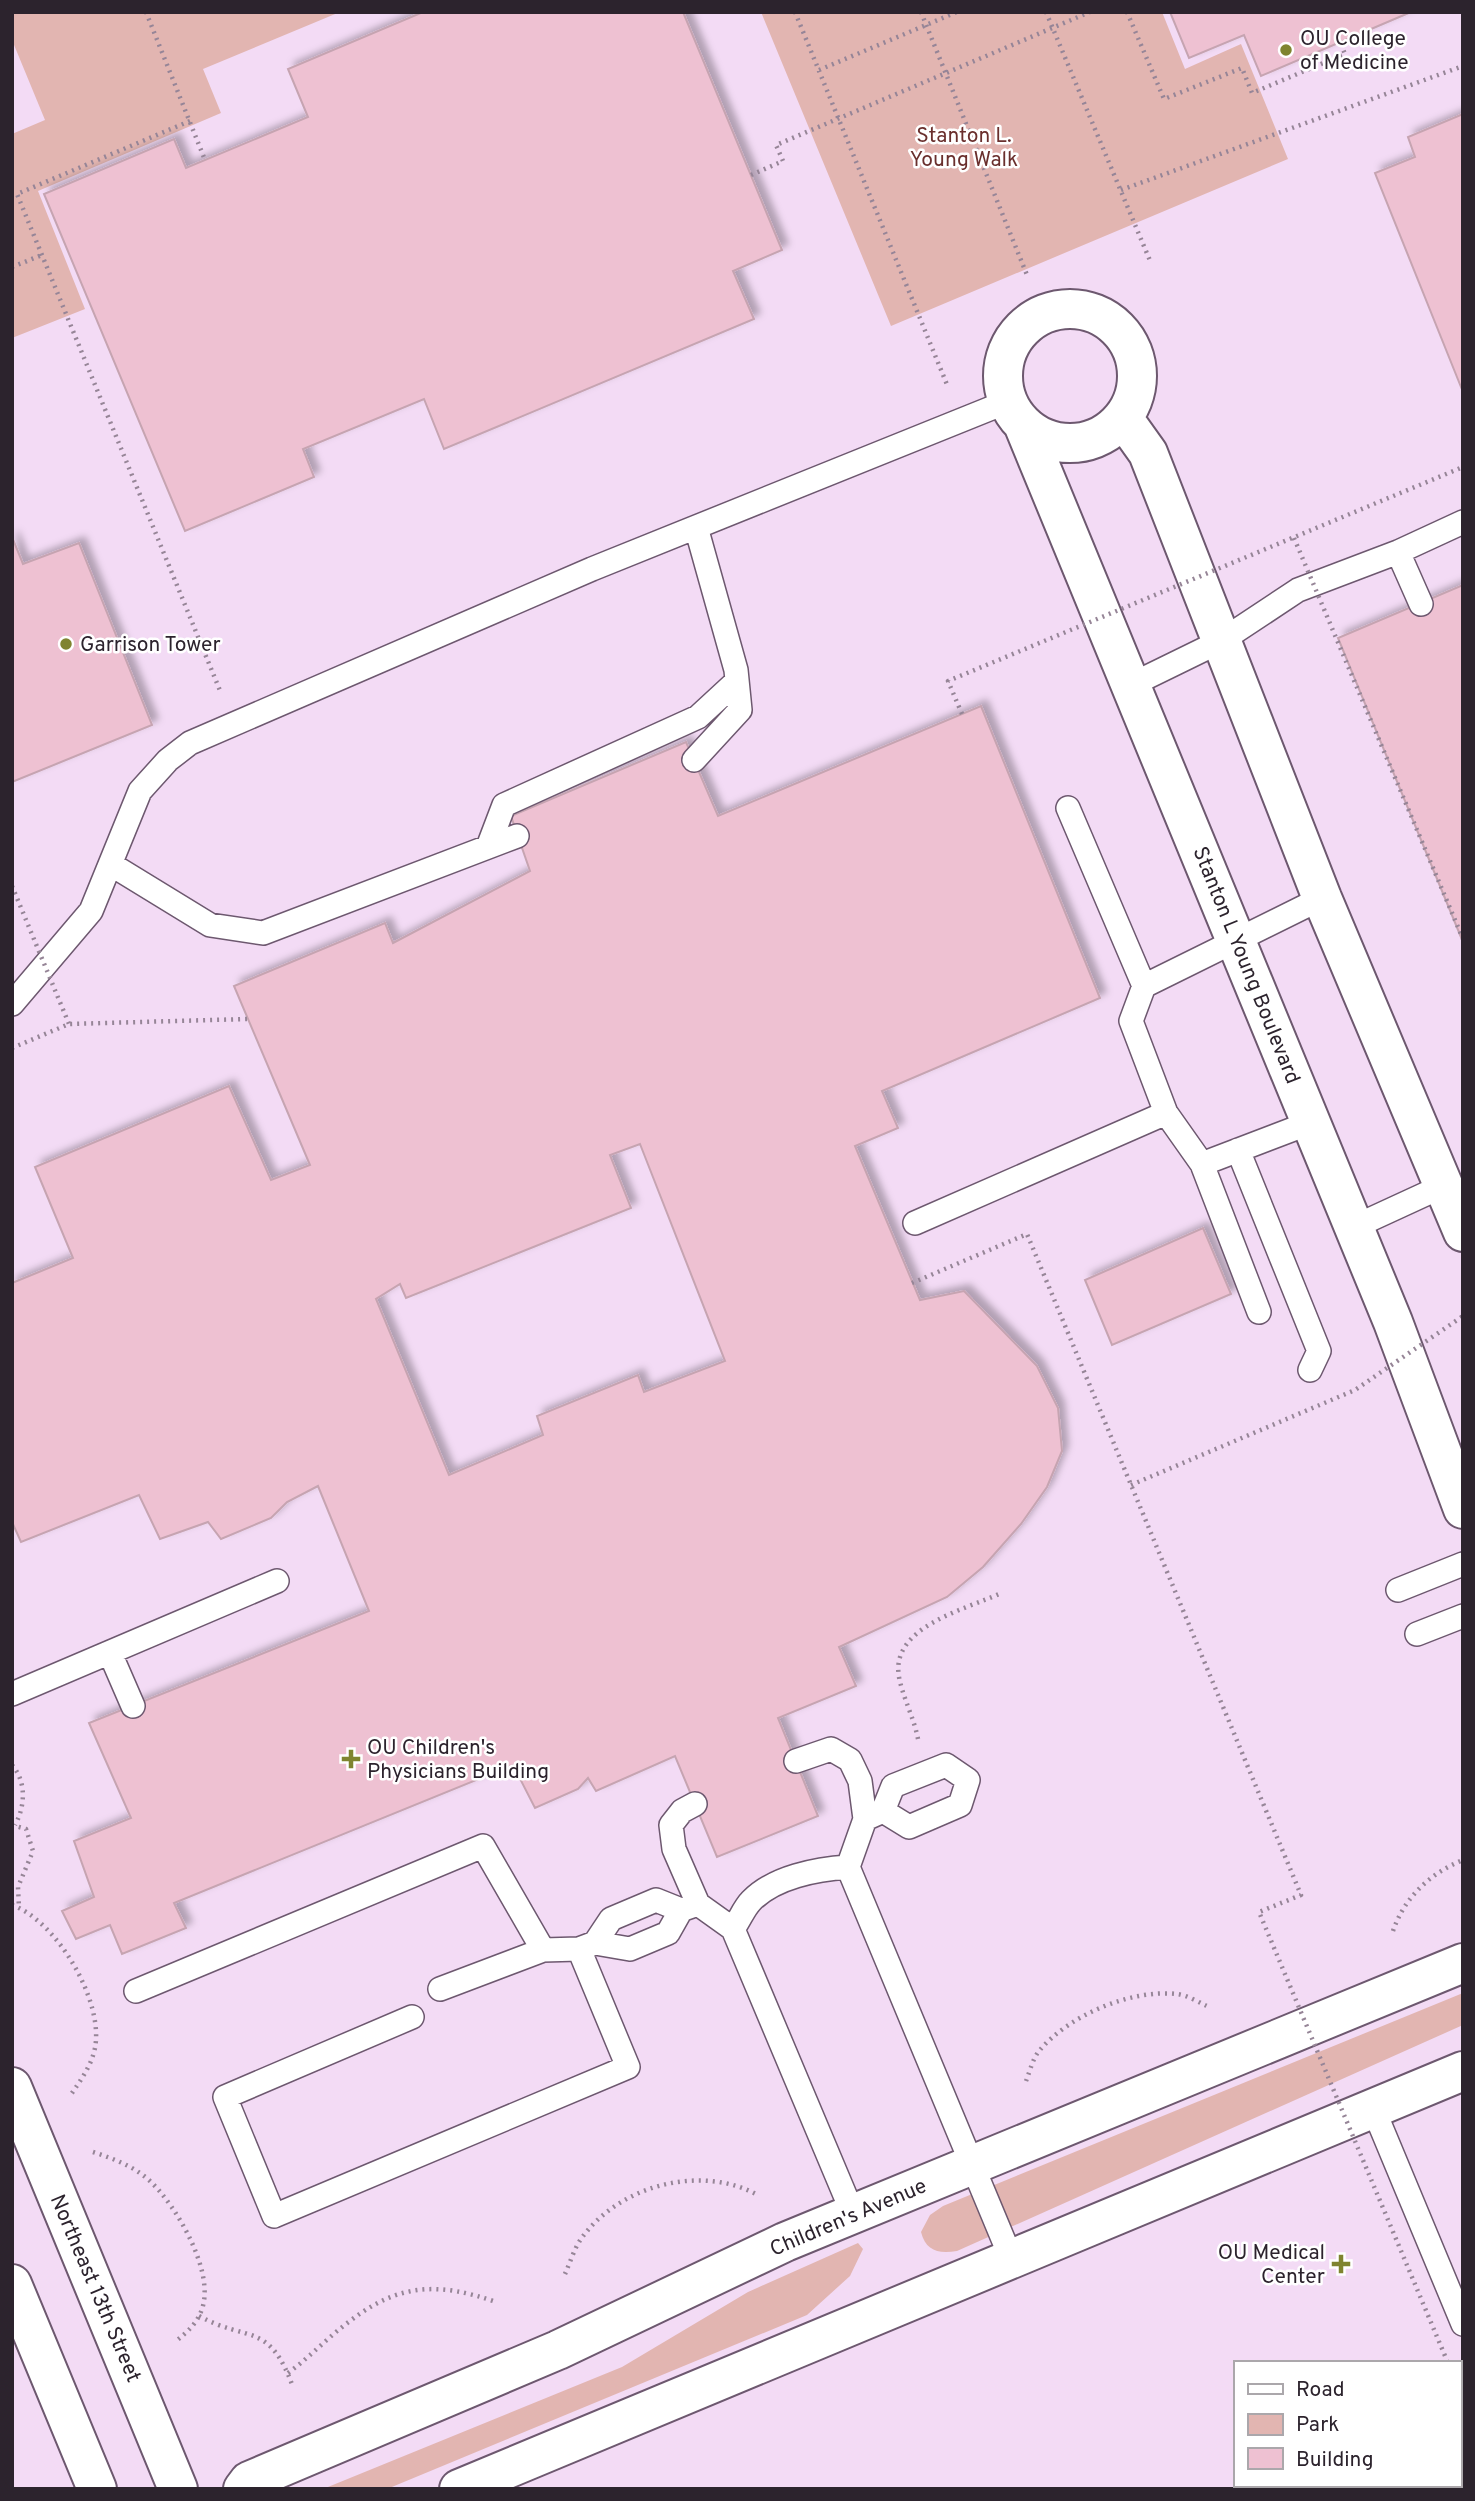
<svg xmlns="http://www.w3.org/2000/svg" width="1475" height="2501" font-family="Overpass,sans-serif">
<style>
.green{fill:#e2b5b1}
.building{fill:#eec1d2;stroke:#c6a4b1;stroke-width:2;fill-rule:evenodd;filter:url(#shadow)}
.lines{fill:none;stroke-linecap:round;stroke-linejoin:round}
.service-casing{stroke:#6d586f;stroke-width:26}
.tertiary-casing{stroke:#6d586f;stroke-width:42}
.secondary-casing{stroke:#6d586f;stroke-width:42}
.path{stroke:#968597;stroke-width:4.5;stroke-dasharray:2 5;stroke-linecap:butt}
.service{stroke:#fff;stroke-width:23}
.tertiary{stroke:#fff;stroke-width:38}
.secondary{stroke:#fff;stroke-width:38}
.path-bridge{stroke:#968597;stroke-width:4.5;stroke-dasharray:2 5;stroke-linecap:butt}
.poi-dot{fill:#7f842f;stroke:#fff;stroke-width:2.5}
.labels{text-anchor:middle;stroke-width:5;stroke-linejoin:round;paint-order:stroke}
.poi-label{font-size:21px;fill:#2c232d;stroke:#fff;text-anchor:start}
.park-label{font-size:21px;fill:#6a2f2d;stroke:#fff}
.street-label{font-size:21px;fill:#2c232d;stroke:#fff}
</style>
<defs>
<filter id="shadow"><feDropShadow dx="6" dy="-6" stdDeviation="3.5" flood-color="#0004"/></filter>
</defs>
<rect width="100%" height="100%" fill="#f3dbf5"/>
<!-- green -->
<path class="green" d="M12,12H340L203,69L221,113L38,191L85,309L12,338V134L45,120L12,40Z
M761,12H1162L1185,69L1241,44L1288,159L891,326Z
M1463,1993V2025L957,2251C938,2254 926,2251 921,2232L930,2215L943,2206Z
M858,2243L863,2249L850,2276L807,2315L387,2489H323L622,2367L748,2292Z"/>
<!-- building -->
<path class="building" d="M423,12H683L782,250L733,271L754,319L444,449L424,399L303,449L314,477L185,531L44,194L174,139L186,168L308,117L288,69Z
M1170,12H1411L1261,76L1244,35L1189,58Z
M1463,114V392L1375,173L1415,157L1408,137Z
M12,537L23,564L79,543L152,725L12,782Z
M1463,585V942L1338,638Z
M981,706L1100,998L882,1091L898,1128L855,1146L920,1300L964,1291L1037,1366L1058,1408L1062,1451L1047,1487L1021,1524L983,1567L947,1597L839,1647L856,1686L778,1718L818,1816L717,1857L675,1756L596,1791L588,1778L578,1789L535,1808L513,1765L174,1903L186,1928L122,1954L110,1925L76,1939L62,1911L94,1897L74,1841L131,1818L89,1723L369,1611L318,1486L287,1502L271,1518L221,1539L208,1522L160,1539L139,1495L21,1542L12,1522V1283L73,1258L35,1167L229,1086L271,1180L310,1165L234,986L385,923L393,943L530,871L511,816L686,742L718,816ZM640,1144L725,1361L644,1392L638,1375L537,1416L543,1435L449,1475L376,1299L400,1284L406,1298L631,1208L610,1155Z
M1203,1228L1231,1294L1112,1345L1085,1280Z"/>
<g class="lines">
<defs>
<path id="service" d="M1398,552L1421,604
M1131,685L1221,641L1298,590L1398,552L1463,522
M694,760L740,710L736,670L696,527
M1068,808L1144,986
M488,847L504,805L698,717L737,681
M112,865L210,925L263,933L517,836
M12,1004L91,911L140,791L168,760L190,743L592,569L1009,401
M1312,1122L1202,1164L1166,1113L1131,1021L1144,986L1322,898
M1238,1150L1319,1351L1310,1370
M1202,1164L1259,1312
M915,1223L1166,1113
M1354,1227L1443,1186
M1398,1590L1463,1564
M1417,1634L1463,1616
M110,1653L133,1706
M12,1694L277,1581
M796,1761L831,1749L850,1760L860,1781L865,1819L848,1867L1011,2258
M695,1804L682,1811L671,1825L674,1849L698,1904
M865,1819L883,1811L893,1786L946,1765L968,1780L960,1805L909,1827L883,1811
M733,1929C739,1921 744,1908 751,1901C774,1877 817,1869 848,1867
M595,1943L611,1919L656,1900L681,1910
M440,1989L543,1950
M136,1991L483,1846L543,1950L579,1949L595,1943L630,1949L668,1933L681,1910L698,1904L733,1929L853,2214
M412,2017L225,2097L274,2216L628,2067L579,1949
M1373,2108L1463,2324"/>
<path id="tertiary" d="M1003 376a67 67 0 1 1 134 0a67 67 0 1 1-134 0Z
M1123,418L1148,453L1322,898L1463,1232
M1023,424L1393,1322L1463,1509"/>
<path id="secondary" d="M12,2087L178,2489
M12,2284L97,2489
M243,2489L249,2481L558,2350L785,2242L1463,1963
M459,2489L1463,2071"/>
</defs>
<!-- service casing -->
<use href="#service" class="service-casing"/>
<!-- tertiary casing -->
<use href="#tertiary" class="tertiary-casing"/>
<!-- secondary casing -->
<use href="#secondary" class="secondary-casing"/>
<!-- path -->
<path class="path" d="M146,12L205,160
M795,12L948,387
M921,12L1027,275
M1046,12L1151,263
M1127,12L1164,99L1242,68L1252,93L1345,54L1340,42
M819,70L957,12
M190,121L17,194L221,693
M1121,190L1463,66
M12,267L42,255
M12,1048L69,1024L247,1019
M918,1739C914,1718 903,1698 899,1677C890,1627 964,1610 999,1594
M12,1765C27,1782 25,1807 15,1825
M12,1825L26,1829L33,1851L18,1887L19,1908
M12,1905C57,1921 104,2001 95,2048C91,2067 80,2081 70,2096
M1393,1931C1404,1898 1430,1873 1463,1860
M1026,2081C1030,2071 1033,2058 1039,2051C1069,2015 1131,1989 1177,1994C1187,1995 1198,2002 1207,2006
M93,2152C114,2159 134,2166 151,2182C177,2207 215,2272 202,2309C197,2324 187,2332 175,2342
M565,2274C570,2263 574,2249 581,2239C618,2186 699,2164 756,2194
M199,2316C249,2343 269,2321 293,2387
M288,2373C310,2357 328,2337 350,2321C399,2283 439,2282 496,2302
M1459,2390L1463,2398
M1459,2431L1463,2429"/>
<!-- service -->
<use href="#service" class="service"/>
<!-- tertiary -->
<use href="#tertiary" class="tertiary"/>
<!-- secondary -->
<use href="#secondary" class="secondary"/>
<!-- path-bridge -->
<path class="path-bridge" d="M751,175L783,161L776,145L1090,12
M1294,538L1463,939
M962,714L948,681L1463,467
M12,886L69,1024
M912,1283L1027,1234L1301,1895L1259,1912L1448,2363
M1131,1485L1355,1390L1463,1316"/>
</g>
<!-- markers -->
<g class="poi-dot">
<circle cx="1286" cy="50" r="7"/>
<circle cx="66" cy="644" r="7"/>
<path d="M347.5 1748.5h7v7h7v7h-7v7h-7v-7h-7v-7h7z"/>
<path d="M1337.5 2253.5h7v7h7v7h-7v7h-7v-7h-7v-7h7z"/>
</g>
<g class="labels">
<!-- poi labels -->
<g class="poi-label">
<text x="1300" y="45">OU College<tspan x="1300" dy="24">of Medicine</tspan></text>
<text x="80" y="651">Garrison Tower</text>
<text x="367" y="1754">OU Children's<tspan x="367" dy="24">Physicians Building</tspan></text>
<text x="1325" y="2259" text-anchor="end">OU Medical<tspan x="1325" dy="24">Center</tspan></text>
</g>
<!-- park labels -->
<g class="park-label">
<text x="964" y="142">Stanton L.<tspan x="964" dy="24">Young Walk</tspan></text>
</g>
<!-- street labels -->
<g class="street-label">
<text transform="translate(1247 965) rotate(68)" y="7">Stanton L Young Boulevard</text>
<text transform="translate(848 2217) rotate(-23)" y="7">Children's Avenue</text>
<text transform="translate(96 2288) rotate(67)" y="7">Northeast 13th Street</text>
</g>
</g>
<!-- border -->
<rect width="1475" height="2501" fill="none" stroke="#2c232d" stroke-width="28"/>
<!-- legend -->
<rect x="1234" y="2361" width="228" height="126" fill="#ffffff" stroke="#aba7ab" stroke-width="2"/>
<rect x="1248" y="2384" width="35" height="10" fill="#ffffff" stroke="#aba7ab" stroke-width="2"/>
<text x="1296" y="2396" font-size="21" fill="#2c232d">Road</text>
<rect x="1248" y="2414" width="35" height="21" fill="#e2b5b1" stroke="#aba7ab" stroke-width="2"/>
<text x="1296" y="2431" font-size="21" fill="#2c232d">Park</text>
<rect x="1248" y="2448" width="35" height="21" fill="#eec1d2" stroke="#aba7ab" stroke-width="2"/>
<text x="1296" y="2466" font-size="21" fill="#2c232d">Building</text>
</svg>
